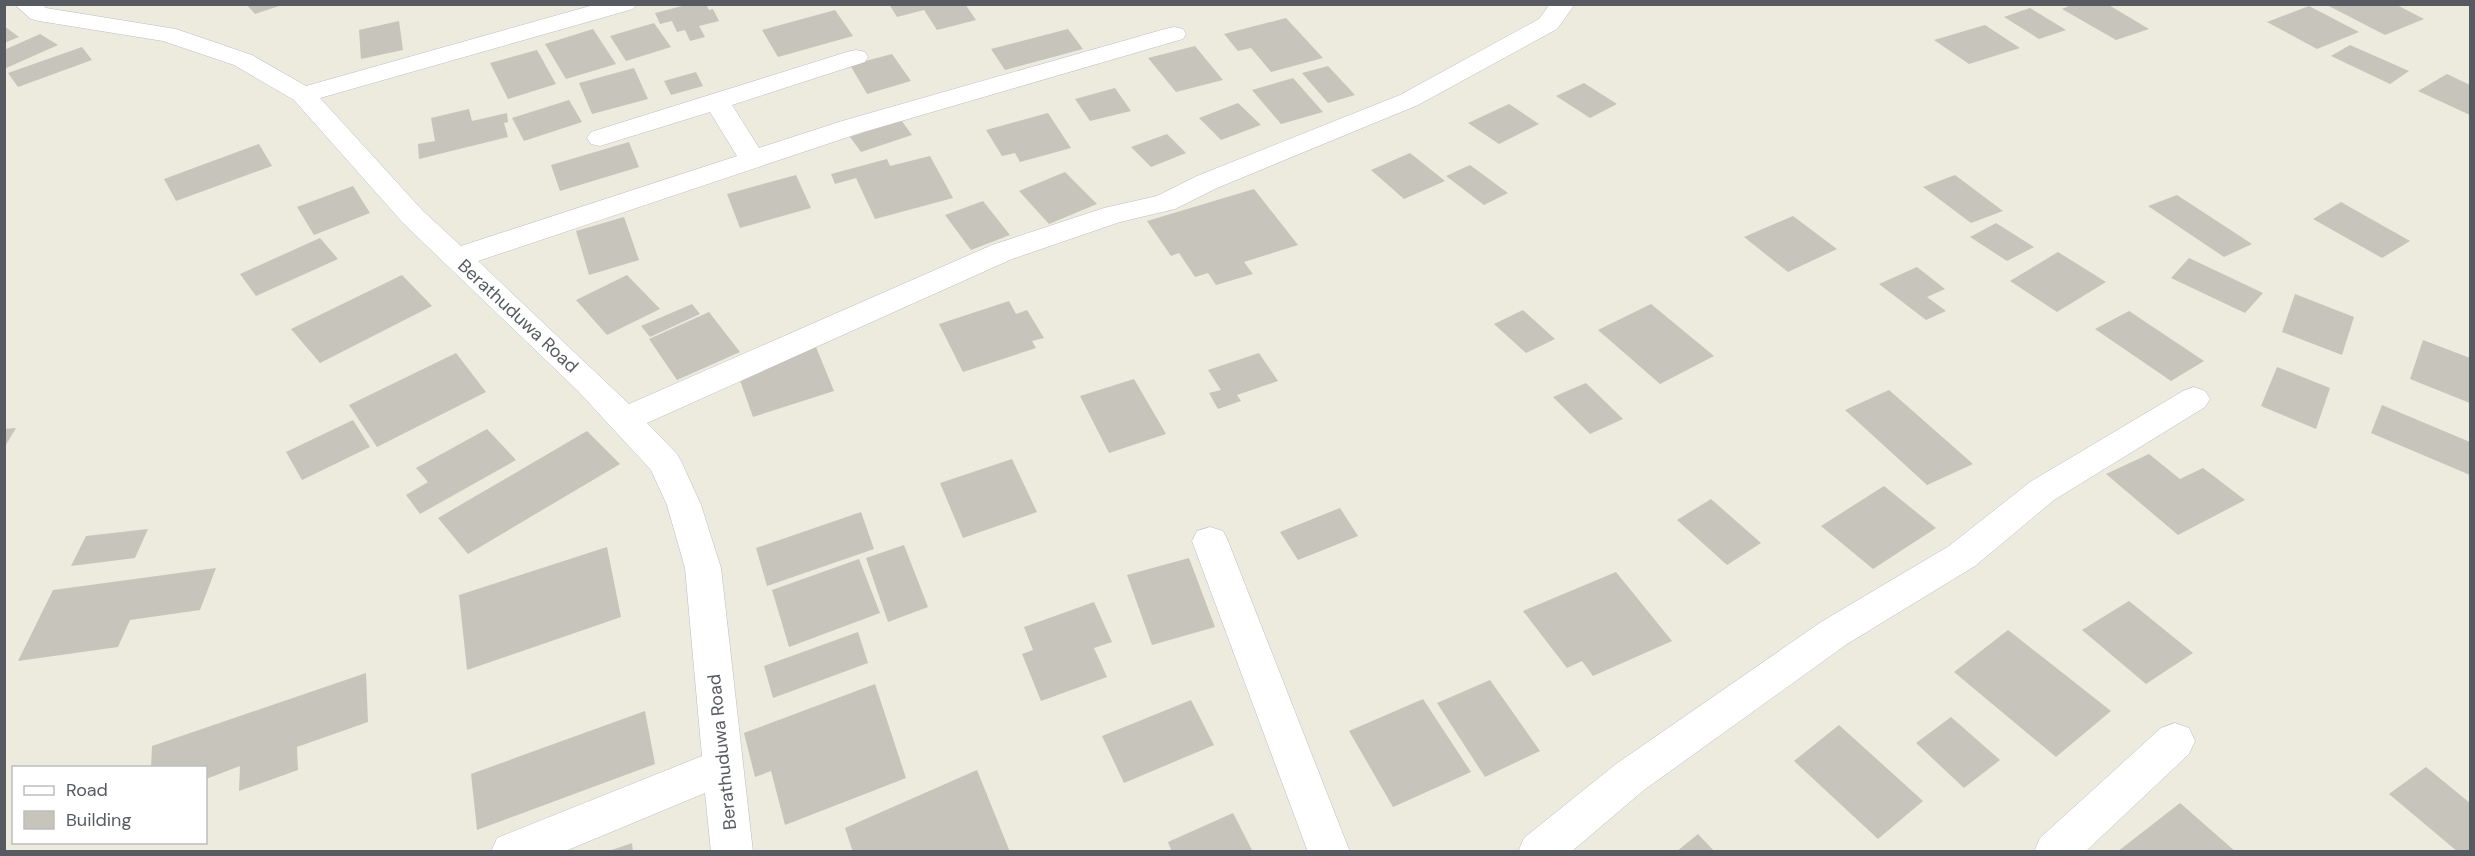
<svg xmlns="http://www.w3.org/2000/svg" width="2475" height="856" font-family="'DM Sans',sans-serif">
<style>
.building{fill:#c7c4bb}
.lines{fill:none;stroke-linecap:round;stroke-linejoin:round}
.minor-casing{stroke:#bcbdc4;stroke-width:1}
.minor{fill:#fff;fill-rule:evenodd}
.labels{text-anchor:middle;stroke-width:4.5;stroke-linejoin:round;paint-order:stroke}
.street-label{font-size:18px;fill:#575b61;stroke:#fff}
</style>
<rect width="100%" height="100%" fill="#ecebde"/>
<!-- building -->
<path class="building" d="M246,4H282V5L255,14Z
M690,4H706L709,10L713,9L719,21L699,26L705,37L690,41L685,30L677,32L672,21L660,24L655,13Z
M889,4H965L976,20L937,30L924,10L897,17Z
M2074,4H2107L2149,29L2116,40L2062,9Z
M2325,4H2395L2424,19L2385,35Z
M2309,6L2359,32L2317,49L2267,22Z
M2030,8L2066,30L2039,39L2004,17Z
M835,10L853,36L778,57L762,30Z
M1286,18L1323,58L1271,72L1251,48L1238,51L1224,34Z
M399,21L403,50L361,59L359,30Z
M654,23L671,47L626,61L610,36Z
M1985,25L2020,48L1969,64L1934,40Z
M4,26L19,37L4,43Z
M593,29L616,64L566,79L545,44Z
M1068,29L1083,49L1005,70L991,49Z
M40,34L58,45L4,69V50Z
M2350,45L2409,71L2390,84L2331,56Z
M1195,46L1223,80L1176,92L1148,58Z
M82,47L92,60L18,87L8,73Z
M537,50L556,84L508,99L490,63Z
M892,54L911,81L867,94L850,65Z
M1328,66L1355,95L1328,103L1302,73Z
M634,68L648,99L592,114L579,83Z
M696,72L703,86L671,95L664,81Z
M2447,74L2470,85V115L2418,91Z
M1293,78L1323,112L1281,124L1252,90Z
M1584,83L1617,104L1590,118L1556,96Z
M1115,88L1131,111L1090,121L1075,99Z
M569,100L582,122L524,141L512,118Z
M1238,103L1261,125L1221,140L1199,118Z
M1509,104L1539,124L1499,144L1468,123Z
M469,109L472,121L507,113L508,122L504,123L508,137L419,159L418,144L435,141L431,118Z
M1048,113L1071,148L1020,162L1015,153L1002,156L986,130Z
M901,120L912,135L861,152L850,137Z
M1167,134L1186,153L1151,167L1131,147Z
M629,142L639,167L560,191L551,165Z
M259,144L272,166L176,201L164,179Z
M1410,153L1445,181L1404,199L1371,170Z
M930,156L953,198L875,219L856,178L835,184L831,174L887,159L890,166Z
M1470,165L1508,193L1484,205L1446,176Z
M1065,172L1097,204L1049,224L1019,191Z
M796,175L811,208L740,228L727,194Z
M1955,175L2003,211L1971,223L1923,187Z
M353,186L370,213L314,235L297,207Z
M1254,189L1298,245L1244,262L1253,274L1216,285L1208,273L1195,277L1179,253L1171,256L1147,221Z
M2177,195L2252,244L2224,257L2148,206Z
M983,201L1010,235L971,250L945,215Z
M2341,202L2410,241L2382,258L2313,219Z
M1793,216L1837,249L1788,272L1744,237Z
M624,217L639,260L589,275L576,231Z
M1996,223L2034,247L2007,261L1970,237Z
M320,238L338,259L256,296L240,274Z
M2058,252L2106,282L2057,312L2010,281Z
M2189,258L2263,293L2245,313L2171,278Z
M1917,267L1945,289L1927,297L1946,311L1926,320L1879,284Z
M402,275L432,306L320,363L291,329Z
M627,275L660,309L607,335L576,300Z
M2295,294L2354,317L2342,355L2282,332Z
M1009,301L1016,314L1027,310L1044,338L1032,341L1036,348L963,372L939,324Z
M692,304L700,314L650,337L641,326Z
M1651,304L1714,356L1660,384L1598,330Z
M1523,310L1555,339L1526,353L1494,324Z
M2129,311L2204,361L2171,381L2095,329Z
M709,312L740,352L677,380L649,339Z
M2423,340L2470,358V403L2410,379Z
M816,347L834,391L753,417L737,372Z
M456,353L486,392L377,447L349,405Z
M1259,353L1278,381L1237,395L1241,401L1218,409L1209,393L1221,390L1208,370Z
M2277,367L2330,388L2316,429L2261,406Z
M1134,379L1166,434L1109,453L1080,396Z
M1586,383L1623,419L1590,434L1553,397Z
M1889,390L1973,464L1927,485L1845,410Z
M2382,405L2470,442V475L2371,433Z
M353,420L370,447L302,480L286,452Z
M16,428L4,448V429Z
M487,429L516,460L420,514L406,495L428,482L416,468Z
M587,431L620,464L468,554L438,518Z
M2149,454L2180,479L2203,468L2245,500L2178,535L2106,474Z
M1012,459L1037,512L963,538L940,483Z
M1884,486L1936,528L1873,569L1821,526Z
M1711,499L1761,543L1727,565L1677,520Z
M1340,508L1358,536L1298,560L1280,532Z
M861,512L874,549L767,586L756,548Z
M148,529L135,558L71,566L86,536Z
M904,545L928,607L888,622L866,558Z
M607,547L621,617L467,670L459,595Z
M1189,558L1215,627L1152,645L1127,575Z
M859,559L880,613L789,647L772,590Z
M216,568L200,610L130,620L118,647L18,661L53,590Z
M1616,572L1672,641L1593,676L1582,661L1567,668L1523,611Z
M2129,601L2193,653L2146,684L2082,630Z
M1094,602L1112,642L1094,648L1107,677L1041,701L1022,654L1033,650L1024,627Z
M2008,630L2111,711L2056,757L1954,672Z
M858,632L868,663L773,698L764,666Z
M366,673L368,722L297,747L298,770L239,791L240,766L206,779V768H151L152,746Z
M1490,680L1540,751L1485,777L1437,703Z
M875,684L906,778L785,825L771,771L755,777L744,733Z
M1423,699L1471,772L1393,807L1349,731Z
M1191,700L1214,745L1124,783L1102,736Z
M645,711L655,764L477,830L471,774Z
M1951,717L2000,760L1964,788L1916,743Z
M1839,725L1923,801L1878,839L1794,761Z
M2426,767L2470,803V852H2458L2389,794Z
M977,770L1010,852H853L845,828Z
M2180,803L2236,852H2117Z
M1233,813L1253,852H1172L1168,842Z
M1698,834L1715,852H1676Z
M632,843L633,852H609V851Z"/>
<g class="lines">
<defs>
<path id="minor" d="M14,4H42L46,8L176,29L252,55L306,86L597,4H637L633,9L320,98L423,211L461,246L737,156L710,112L600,146L591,144L587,138L591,132L847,52L856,50L865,52L868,57L865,62L732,105L759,148L842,121L1165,29L1174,27L1183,29L1186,34L1183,39L860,133L478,261L629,404L992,245L1104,208L1157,196L1197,176L1400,95L1539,19L1550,4H1575L1557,29L1418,105L1217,188L1175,209L1120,222L1012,259L647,423L677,454L682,463L701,505L721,568L753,852H711L705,793L563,852H491L497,838L702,756L685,568L667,505L651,470L578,391L403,223L294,100L234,65L163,41L39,21L31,19Z
M2194,387L2205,391L2210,399L2205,407L2054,500L1975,566L1847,644L1644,790L1571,852H1518L1524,838L1616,764L1821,622L1949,546L2030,482L2183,391Z
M1210,527L1223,531L1228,541L1350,852H1308L1192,541L1197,531Z
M2175,723L2189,728L2195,741L2189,754L2085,852H2034L2040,838L2161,728Z"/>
</defs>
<!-- minor casing -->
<use href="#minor" class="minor-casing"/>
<!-- minor -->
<use href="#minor" class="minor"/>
</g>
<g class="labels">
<!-- street labels -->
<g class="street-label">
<text transform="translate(518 316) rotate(43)" y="6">Berathuduwa Road</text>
<text transform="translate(722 752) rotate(-96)" y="6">Berathuduwa Road</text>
</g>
</g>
<!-- border -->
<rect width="2475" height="856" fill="none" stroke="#575b61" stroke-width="12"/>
<!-- legend -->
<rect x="12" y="766" width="195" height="78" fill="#ffffff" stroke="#bcbdc0" stroke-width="1.5"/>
<rect x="24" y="786" width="30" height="9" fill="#ffffff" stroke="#bcbdc0" stroke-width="1.5"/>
<text x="66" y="796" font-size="18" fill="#575b61">Road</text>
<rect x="24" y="811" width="30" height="18" fill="#c7c4bb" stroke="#bcbdc0" stroke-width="1.5"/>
<text x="66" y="826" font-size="18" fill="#575b61">Building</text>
</svg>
